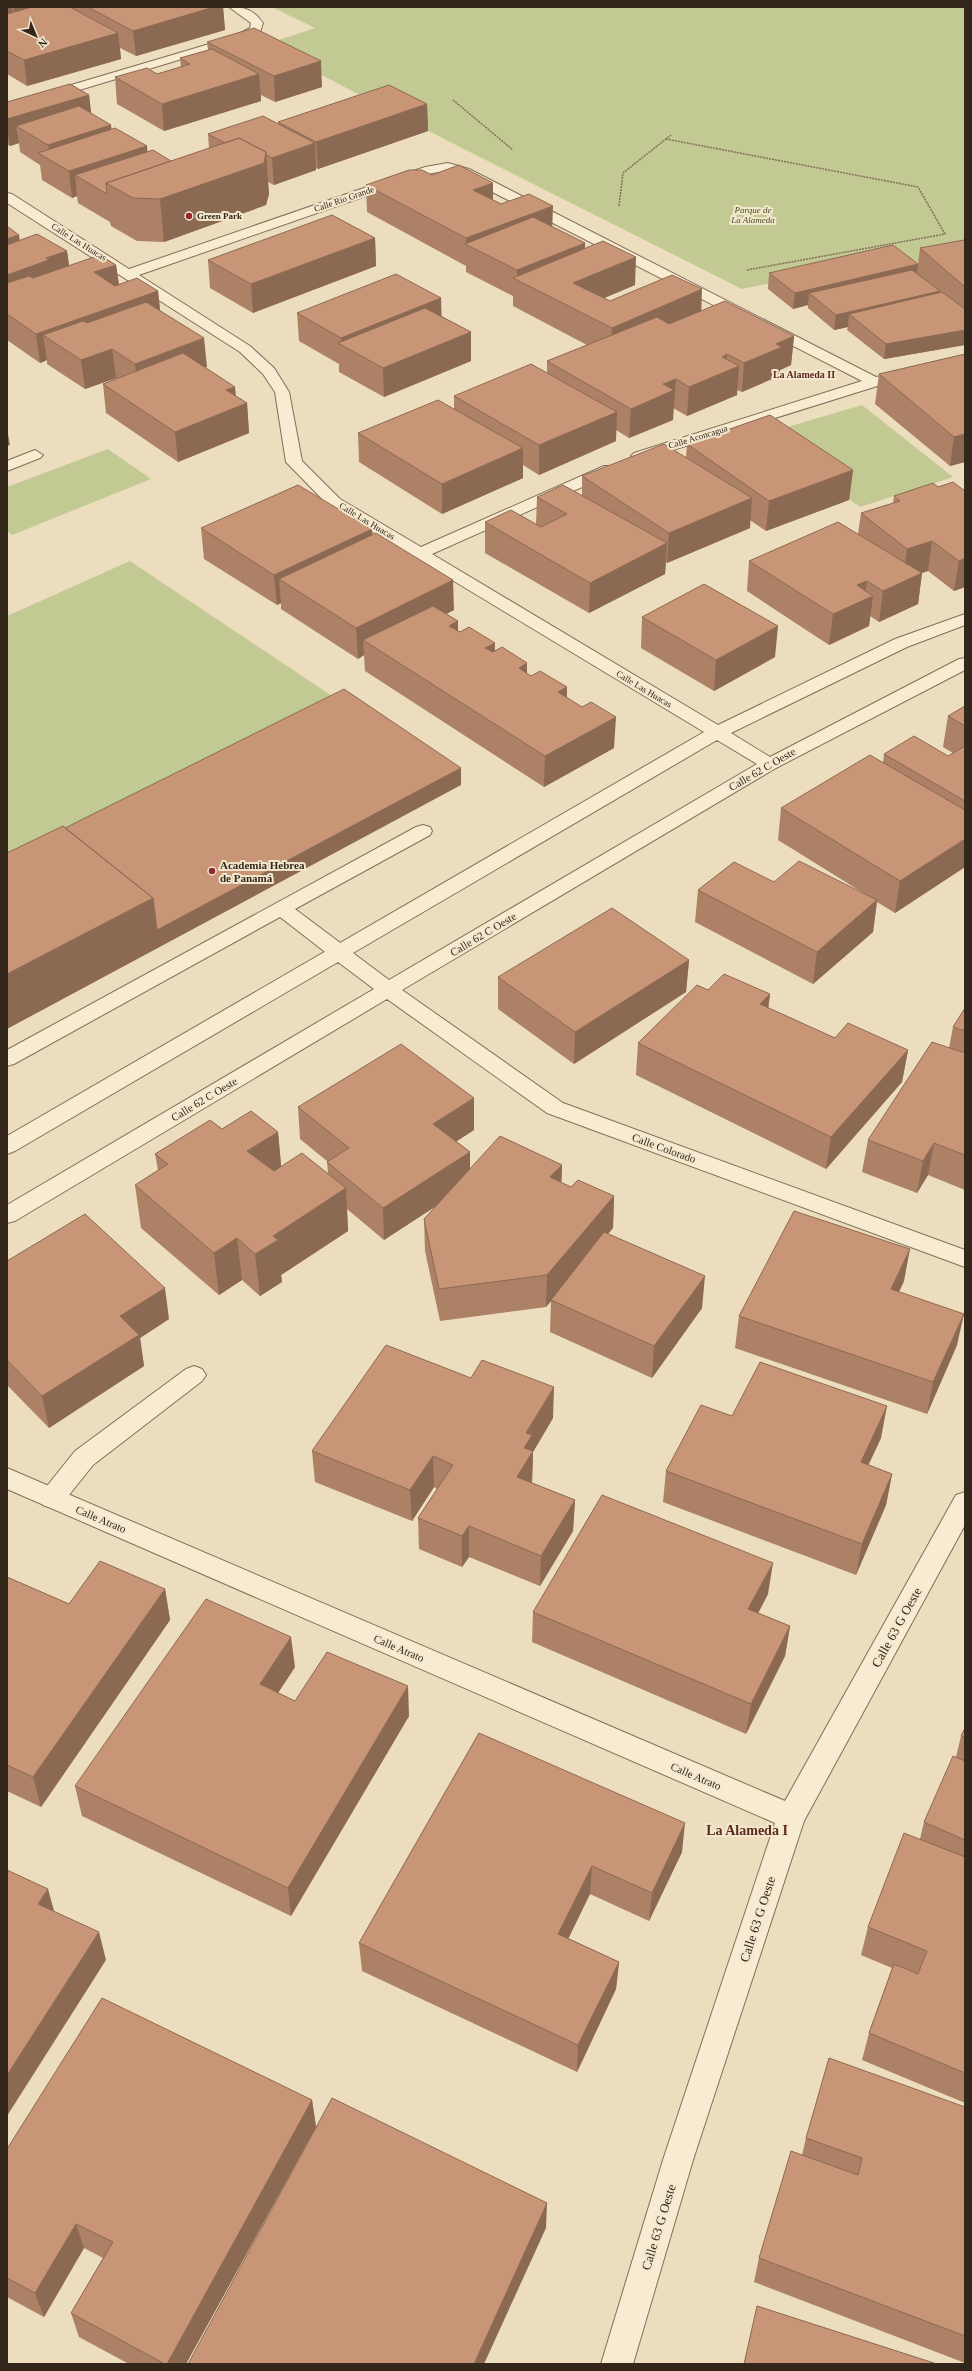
<svg xmlns="http://www.w3.org/2000/svg" width="972" height="2371" font-family="Georgia,serif">
<style>
.green{fill:#c3c993}
.lines{fill:none;stroke-linecap:round;stroke-linejoin:round}
.service-casing{stroke:#836e58;stroke-width:2}
.minor-casing{stroke:#836e58;stroke-width:2}
.path{stroke:#836e58;stroke-width:1.5;stroke-dasharray:2 1;stroke-linecap:butt}
.service{fill:#f7ebd1;fill-rule:evenodd}
.minor{fill:#f7ebd1;fill-rule:evenodd}
.wall{fill:#ac8165}
.shaded-wall{fill:#8c6953}
.building{fill:#c89676;stroke:#8c6953}
.poi-dot{fill:#8f2b2d;stroke:#f3e8ce;stroke-width:1.5}
.labels{text-anchor:middle;stroke-width:4;stroke-linejoin:round;paint-order:stroke}
.far-street-label{font-size:9px;fill:#33271c;stroke:#f3e8ce}
.far-park-label{font-size:9px;font-style:italic;fill:#454f23;stroke:#f3e8ce}
.far-poi-label{font-size:9px;font-weight:bold;fill:#33271c;stroke:#f3e8ce;text-anchor:start}
.far-neighbourhood-label{font-size:10px;font-weight:bold;fill:#5e291d;stroke:#f3e8ce}
.street-label{font-size:11px;fill:#33271c;stroke:#f3e8ce}
.poi-label{font-size:11px;font-weight:bold;fill:#33271c;stroke:#f3e8ce;text-anchor:start}
.near-street-label{font-size:13px;fill:#33271c;stroke:#f3e8ce}
.near-neighbourhood-label{font-size:14px;font-weight:bold;fill:#5e291d;stroke:#f3e8ce}
</style>
<rect width="100%" height="100%" fill="#ebddbe"/>
<!-- green -->
<path class="green" d="M272,7H965V252L901,266L890,259L742,289L452,143L264,45L315,28Z
M862,405L953,477L860,507L760,435Z
M108,449L151,479L12,535L7,531V487Z
M130,561L341,702L7,871V616Z"/>
<g class="lines">
<defs>
<path id="service" d="M423,825L430,827L432,831L430,835L295,909L347,948L350,953L347,958L340,959L333,958L280,917L14,1064L7,1066V1050L416,827Z
M194,1366L202,1369L206,1375L202,1381L93,1465L61,1505L52,1508L43,1505L40,1498L43,1491L75,1451L186,1369Z"/>
<path id="minor" d="M229,7C245,7 254,10 263,23L260,32L241,41L7,112V104L233,37L250,28L251,23Z
M448,163L469,169L876,377L882,376L889,380L887,383L644,459H634L631,456L634,453L862,381L459,175L447,171L432,173L139,275L250,346L274,368L289,392L302,461L340,499L421,547L604,466H616L618,469L616,472L432,554L718,725L895,639L965,614V625L907,647L731,733L770,757L959,659L965,658V670L776,768L402,990L563,1103L965,1250V1267L547,1113L387,999L15,1221L7,1223V1205L374,989L338,962L15,1151L7,1154V1136L704,732L328,505L286,462L275,392L263,374L240,352L7,203V193L12,194L129,269L425,167ZM717,740L757,764L389,980L353,953Z
M35,450L43,455L40,458L7,471V461Z
M7,1468L785,1801L956,1495L965,1492V1525L804,1821L693,2160L633,2364H601L663,2160L775,1823L7,1489Z"/>
</defs>
<!-- service casing -->
<use href="#service" class="service-casing"/>
<!-- minor casing -->
<use href="#minor" class="minor-casing"/>
<!-- path -->
<path class="path" d="M453,100L513,150
M666,139L918,187L945,234L747,270
M619,206L623,173L671,135"/>
<!-- service -->
<use href="#service" class="service"/>
<!-- minor -->
<use href="#minor" class="minor"/>
</g>
<!-- wall -->
<path class="wall" d="M7,7H223L225,30L136,56L120,48L121,59L27,86L7,74Z
M207,42L322,87L275,102L261,95V101L164,131L117,104L115,77L157,74L181,67L180,58L208,50Z
M89,95L91,113L112,130L147,146V152L171,161L209,148L208,134L278,124V122L427,104L428,131L318,169L316,168V170L274,185L268,182L269,194L266,205L164,242L137,241L111,226L110,222L78,203L77,196L72,198L42,180L40,165L20,152L19,143L10,146L7,144V102Z
M432,175L493,200L553,227L585,243V249L635,285L604,298L610,301L701,310L794,336L791,365L780,370L779,376L742,392L737,390V395L687,416L673,408V420L629,438L616,430V441L539,475L523,465V478L442,514L359,462L358,433L454,409V396L547,373V361L587,345L513,306V296L466,272V266L367,212L366,185Z
M7,227L20,240L67,251L69,265H116L119,284L158,291L160,311L207,367H205L236,396L247,403L249,433L178,462L106,413L103,384L117,378H116L85,389L47,364V360L40,363L7,340Z
M375,238L376,266L253,313L210,288L208,260Z
M965,241V345L884,359L847,330L848,327L834,330L808,308V305L793,309L768,289L769,273L918,264L920,248Z
M441,298V316L471,332V361L384,397L339,372V364L299,341L297,313Z
M965,354V462L950,466L875,404L879,374Z
M687,444L853,470L849,500L766,531L750,520V528L667,563L666,562L665,574L589,613L485,553V522L536,524L537,497L582,496V476L686,457Z
M953,482L965,587L954,591L928,571L922,573L918,604L879,622L870,616L869,626L829,645L747,591L749,561L858,534L861,513L893,503L894,496L938,487Z
M201,528L372,529V535L454,610L446,614L458,621V631L495,643V651L531,676L567,687V697L614,748L544,787L365,671L364,655L358,659L281,609V603L277,605L204,559Z
M642,617L775,657L714,691L641,648Z
M965,706V867L895,913L877,902L873,932L813,984L695,922L698,890L774,882L865,894L778,840L781,808L883,763L884,754L948,756L953,753L943,747L948,716Z
M689,960L686,992L574,1064L498,1009V977Z
M708,990L770,994L768,1008L835,1038L908,1050L902,1082L826,1169L636,1075L638,1043Z
M965,1008V1190L928,1175L917,1193L862,1172L868,1140L949,1048L953,1027Z
M474,1098V1130L456,1141L470,1152V1169L562,1165L561,1183L571,1187L614,1196L613,1228L608,1234L702,1308L652,1378L550,1332L551,1301L546,1307L440,1321L425,1251L424,1219L436,1206L384,1240L347,1209L348,1231L281,1275L282,1282L260,1296L242,1280L219,1295L141,1228L135,1185L158,1170L155,1154L222,1129L278,1132L281,1167L328,1174L327,1162V1161L300,1139L298,1107Z
M7,1261L169,1319L140,1338L144,1366L49,1428L7,1385Z
M904,1281L899,1292L957,1345L927,1414L735,1348L739,1316Z
M732,1416L881,1438L868,1465L892,1474L886,1505L856,1575L663,1502L666,1471Z
M553,1418L533,1452L532,1483L575,1500L573,1531L540,1586L469,1557L462,1567L419,1549L418,1518L437,1489L434,1487L412,1521L315,1482L312,1451Z
M7,1577L69,1604L165,1589L170,1620L41,1807L7,1791Z
M768,1594L758,1613L790,1626L785,1656L746,1734L532,1642L533,1612Z
M295,1667L278,1693L295,1701L409,1716L291,1916L82,1816L75,1786Z
M965,1728V2103L862,2060L869,2033L892,1968L861,1955L868,1927L920,1839L924,1822L956,1757L961,1736Z
M479,1733L682,1852L649,1921L590,1894L568,1938L619,1962L616,1989L577,2072L362,1971L359,1943Z
M312,2100L316,2127L186,2364H129L79,2337L71,2313L103,2258L84,2248L44,2317L7,2297V2149Z
M965,2107V2363L754,2282L759,2258L802,2155L806,2138Z"/>
<!-- shaded-wall -->
<path class="shaded-wall" d="M7,7H12L13,15L7,17Z
M13,7H35L14,13Z
M214,7H223L225,30L136,56L133,31Z
M118,33L121,59L27,86L24,60Z
M321,61L322,87L275,102L274,76Z
M259,74L261,101L164,131L162,104Z
M89,95L92,121L16,126L19,143L10,146L7,127V119Z
M427,104L428,131L318,169L316,142Z
M111,125L114,152L50,160L48,145Z
M315,143L316,170L274,185L272,158Z
M147,146L149,173L75,175L77,196L72,198L69,171Z
M266,152L269,194L266,205L164,242L160,199Z
M493,183V210L473,190Z
M553,206L552,234L466,244V238Z
M19,235L23,263L7,268V239Z
M375,238L376,266L253,313L251,284Z
M585,243L584,271L517,280V270Z
M67,251L71,279L7,304V275L46,258Z
M636,257L635,285L576,310L573,283Z
M918,264L916,280L809,293L808,305L793,309L795,293Z
M116,265L120,293L94,272Z
M702,289L701,318L611,357L612,328Z
M158,291L161,319L43,335L47,360L40,363L36,334Z
M940,291L938,306L849,314L848,327L834,330L836,315Z
M441,298L442,327L341,345V338Z
M965,330V345L884,359L886,344Z
M471,332V361L384,397L383,368Z
M794,336L791,365L780,370L779,376L742,392L744,363L776,344Z
M204,338L207,367L138,393L135,364Z
M112,349L116,378L85,389L81,360Z
M727,354L726,372L739,366L737,395L687,416L689,387L722,357Z
M676,379L673,420L629,438L631,409L663,384Z
M235,387L237,407L247,403L249,433L178,462L175,432L226,390Z
M617,412L616,441L539,475V445Z
M7,429L10,445L7,446Z
M965,434V462L950,466L954,437Z
M523,448V478L442,514V484Z
M853,470L849,500L766,531L769,501Z
M752,498L750,528L667,563L669,533Z
M372,529L373,559L279,579L281,603L277,605L274,575Z
M932,541L928,571L903,579L907,549Z
M667,543L665,574L589,613L590,583Z
M965,558V587L954,591L959,561Z
M922,573L918,604L879,622L883,591Z
M453,580L454,610L377,649L363,640L364,655L358,659L356,628Z
M867,581L864,600L873,596L869,626L829,645L833,614L857,585Z
M458,621V652L449,626Z
M778,626L775,657L714,691L716,660Z
M495,643L494,674L485,648Z
M527,663V694L519,668Z
M567,687L566,718L558,692Z
M616,717L614,748L544,787L545,756Z
M461,768V785L7,1029V974L153,898Z
M965,839V867L895,913L900,881Z
M877,900L873,932L813,984L817,952Z
M689,960L686,992L574,1064L575,1032Z
M770,994L766,1026L760,1004Z
M908,1050L902,1082L826,1169L831,1137Z
M474,1098V1130L434,1156L433,1124Z
M278,1132L282,1175L252,1193L247,1151Z
M934,1143L928,1175L917,1193L923,1161Z
M470,1152V1184L384,1240L383,1208Z
M562,1165L561,1197L550,1177Z
M346,1188L348,1231L281,1275L282,1282L260,1296L255,1254L273,1236Z
M614,1196L613,1228L546,1307L547,1275Z
M237,1238L242,1280L219,1295L214,1253Z
M910,1249L904,1281L885,1321L891,1289Z
M705,1276L702,1308L652,1378L654,1346Z
M165,1288L169,1319L140,1338L144,1366L49,1428L42,1396L120,1316Z
M964,1314L957,1345L927,1414L933,1382Z
M554,1387L553,1418L533,1452L532,1482L517,1508V1477L524,1448L526,1433Z
M887,1406L881,1438L855,1494L861,1462Z
M433,1456L434,1487L412,1521L410,1490Z
M892,1474L886,1505L856,1575L862,1544Z
M575,1500L573,1531L540,1586L541,1556Z
M469,1526V1557L462,1567V1536Z
M773,1563L768,1594L744,1640L748,1609Z
M165,1589L170,1620L41,1807L33,1777Z
M790,1626L785,1656L746,1734L751,1704Z
M291,1637L295,1667L264,1714L260,1684Z
M408,1686L409,1716L291,1916L288,1888Z
M685,1823L682,1852L649,1921L652,1893Z
M592,1866L590,1894L557,1962L558,1934Z
M48,1889L56,1918L38,1904Z
M99,1932L106,1960L7,2116V2075Z
M619,1962L616,1989L577,2072L578,2045Z
M312,2100L316,2127L186,2364H167Z
M547,2203L546,2228L484,2364H474Z
M76,2224L84,2248L44,2317L35,2293Z"/>
<!-- building -->
<path class="building" d="M32,7H70L118,33L24,60L7,51V14Z
M88,7H214L133,31Z
M254,28L321,61L274,76L207,42Z
M212,49L259,74L162,104L115,77L147,68L157,74L190,64L180,58Z
M70,84L89,95L7,119V102Z
M389,85L427,104L316,142L278,122Z
M79,106L111,125L48,145L16,126Z
M263,116L315,143L272,158L266,155V152L239,138L225,143L208,134Z
M115,128L147,146L69,171L38,153Z
M239,138L266,152L264,163L160,199L133,198L106,183Z
M153,150L171,161L106,183L107,194L75,175Z
M459,165L493,183L473,190L501,204L529,194L553,206L466,238L366,185L409,170H422L432,175Z
M332,215L375,238L251,284L208,260Z
M533,217L585,243L517,270L465,244Z
M7,227H8L19,235L7,239Z
M37,234L67,251L46,258L49,260L7,275V245Z
M964,240L965,241V287L920,248Z
M603,241L636,257L573,283L610,301L672,275L702,289L612,328L513,278Z
M893,245L918,264L795,293L769,273Z
M100,255L116,265L94,272L115,286L137,278L158,291L36,334L7,314V283L29,276L33,278Z
M912,270L940,291L836,315L809,293Z
M396,274L441,298L341,338L297,313Z
M942,292L965,309V330L886,344L849,314Z
M725,301L794,336L776,344L782,347L744,363L727,354L722,357L739,366L689,387L676,379L663,384L674,390L631,409L547,361L657,317L669,324Z
M146,302L204,338L135,364L112,349L81,360L43,335L83,321L87,323Z
M425,308L471,332L383,368L338,343Z
M183,353L235,387L226,390L247,403L175,432L103,384Z
M965,354V434L954,437L879,374Z
M531,364L617,412L539,445L454,396Z
M438,400L523,448L442,484L358,433Z
M770,415L853,470L769,501L687,444Z
M664,444L752,498L669,533L582,476Z
M953,482L965,491V558L959,561L932,541L907,549L861,513L900,501L894,496L933,483L938,487Z
M298,485L372,529L274,575L201,528Z
M563,485L667,543L590,583L485,522L511,510L541,527L567,514L537,497Z
M838,522L922,573L883,591L867,581L857,585L873,596L833,614L749,561Z
M376,533L453,580L356,628L279,579Z
M704,584L778,626L716,660L642,617Z
M433,606L458,621L449,626L460,632L469,627L495,643L485,648L493,652L502,647L527,663L519,668L531,676L540,671L567,687L558,692L582,707L591,702L616,717L545,756L363,640Z
M344,689L461,768L157,930L153,898L65,828Z
M965,706V726L948,716Z
M914,736L948,756L965,746V801L884,754Z
M870,755L965,810V839L900,881L781,808Z
M63,826L153,898L7,974V853Z
M799,861L877,900L817,952L698,890L734,862L774,882Z
M612,908L689,960L575,1032L498,977Z
M724,974L770,994L760,1004L835,1038L848,1023L908,1050L831,1137L638,1043L697,985L708,990Z
M965,1008V1031L953,1027Z
M932,1042L965,1053V1155L934,1143L923,1161L868,1140Z
M401,1044L474,1098L433,1124L470,1152L383,1208L327,1162L349,1148L298,1107Z
M251,1111L278,1132L247,1151L274,1171L302,1153L346,1188L273,1236L278,1240L255,1254L237,1238L214,1253L135,1185L168,1164L155,1154L210,1120L222,1129Z
M500,1136L562,1165L550,1177L571,1187L578,1180L614,1196L547,1275L439,1289L424,1219Z
M794,1211L910,1249L891,1289L964,1314L933,1382L739,1316Z
M85,1214L165,1288L120,1316L139,1335L42,1396L7,1360V1261Z
M604,1232L705,1276L654,1346L551,1300Z
M386,1345L471,1378L482,1360L554,1387L526,1433L532,1435L524,1448L533,1451L517,1477L575,1500L541,1556L469,1526L462,1536L418,1518L453,1465L433,1456L410,1490L312,1451Z
M760,1362L887,1406L861,1462L892,1474L862,1544L666,1471L701,1405L732,1416Z
M602,1495L773,1563L748,1609L790,1626L751,1704L533,1612Z
M100,1561L165,1589L33,1777L7,1765V1577L69,1604Z
M206,1599L291,1637L260,1684L295,1701L327,1652L408,1686L288,1888L75,1786Z
M965,1728V1738L961,1736Z
M479,1733L685,1823L652,1893L592,1866L558,1934L619,1962L578,2045L359,1943Z
M953,1756L965,1761V1840L924,1822Z
M904,1833L965,1857V2073L869,2033L894,1964L918,1974L927,1951L868,1927Z
M7,1870L48,1889L38,1904L99,1932L7,2075Z
M102,1998L312,2100L167,2364H165L71,2313L113,2242L76,2224L35,2293L7,2278V2149Z
M829,2058L965,2107V2336L759,2258L791,2151L858,2175L862,2158L806,2138Z
M332,2098L547,2203L474,2364H188Z
M757,2306L937,2364H744Z"/>
<!-- markers -->
<g class="poi-dot">
<circle cx="189" cy="216" r="4"/>
<circle cx="212" cy="871" r="4"/>
</g>
<g class="labels">
<!-- far-street labels -->
<g class="far-street-label">
<text transform="translate(344 199) rotate(-19)" y="3">Calle Rio Grande</text>
<text transform="translate(79 242) rotate(32)" y="3">Calle Las Huacas</text>
<text transform="translate(698 437) rotate(-17)" y="3">Calle Aconcagua</text>
<text transform="translate(367 521) rotate(31)" y="3">Calle Las Huacas</text>
<text transform="translate(644 689) rotate(31)" y="3">Calle Las Huacas</text>
</g>
<!-- far-park labels -->
<g class="far-park-label">
<text x="753" y="213">Parque de<tspan x="753" dy="10">La Alameda</tspan></text>
</g>
<!-- far-poi labels -->
<g class="far-poi-label">
<text x="197" y="219">Green Park</text>
</g>
<!-- far-neighbourhood labels -->
<g class="far-neighbourhood-label">
<text x="804" y="378">La Alameda II</text>
</g>
<!-- street labels -->
<g class="street-label">
<text transform="translate(762 769) rotate(-30)" y="4">Calle 62 C Oeste</text>
<text transform="translate(483 934) rotate(-31)" y="4">Calle 62 C Oeste</text>
<text transform="translate(204 1099) rotate(-31)" y="4">Calle 62 C Oeste</text>
<text transform="translate(664 1148) rotate(20)" y="4">Calle Colorado</text>
<text transform="translate(101 1519) rotate(23)" y="4">Calle Atrato</text>
<text transform="translate(399 1648) rotate(23)" y="4">Calle Atrato</text>
<text transform="translate(696 1776) rotate(23)" y="4">Calle Atrato</text>
</g>
<!-- poi labels -->
<g class="poi-label">
<text x="220" y="869">Academia Hebrea<tspan x="220" dy="13">de Panamá</tspan></text>
</g>
<!-- near-street labels -->
<g class="near-street-label">
<text transform="translate(896 1627) rotate(-61)" y="5">Calle 63 G Oeste</text>
<text transform="translate(757 1919) rotate(-72)" y="5">Calle 63 G Oeste</text>
<text transform="translate(658 2227) rotate(-73)" y="5">Calle 63 G Oeste</text>
</g>
<!-- near-neighbourhood labels -->
<g class="near-neighbourhood-label">
<text x="747" y="1835">La Alameda I</text>
</g>
</g>
<!-- border -->
<rect width="972" height="2371" fill="none" stroke="#33271c" stroke-width="16"/>
<!-- north arrow -->
<g transform="translate(36 36) rotate(136)" stroke="#f3e8ce" stroke-width="3" paint-order="stroke">
<path d="M0-3L7 15L0 10L-7 15Z" fill="#33271c"/>
<text y="-6" font-size="11" font-weight="bold" text-anchor="middle" fill="#33271c">N</text>
</g>
</svg>
